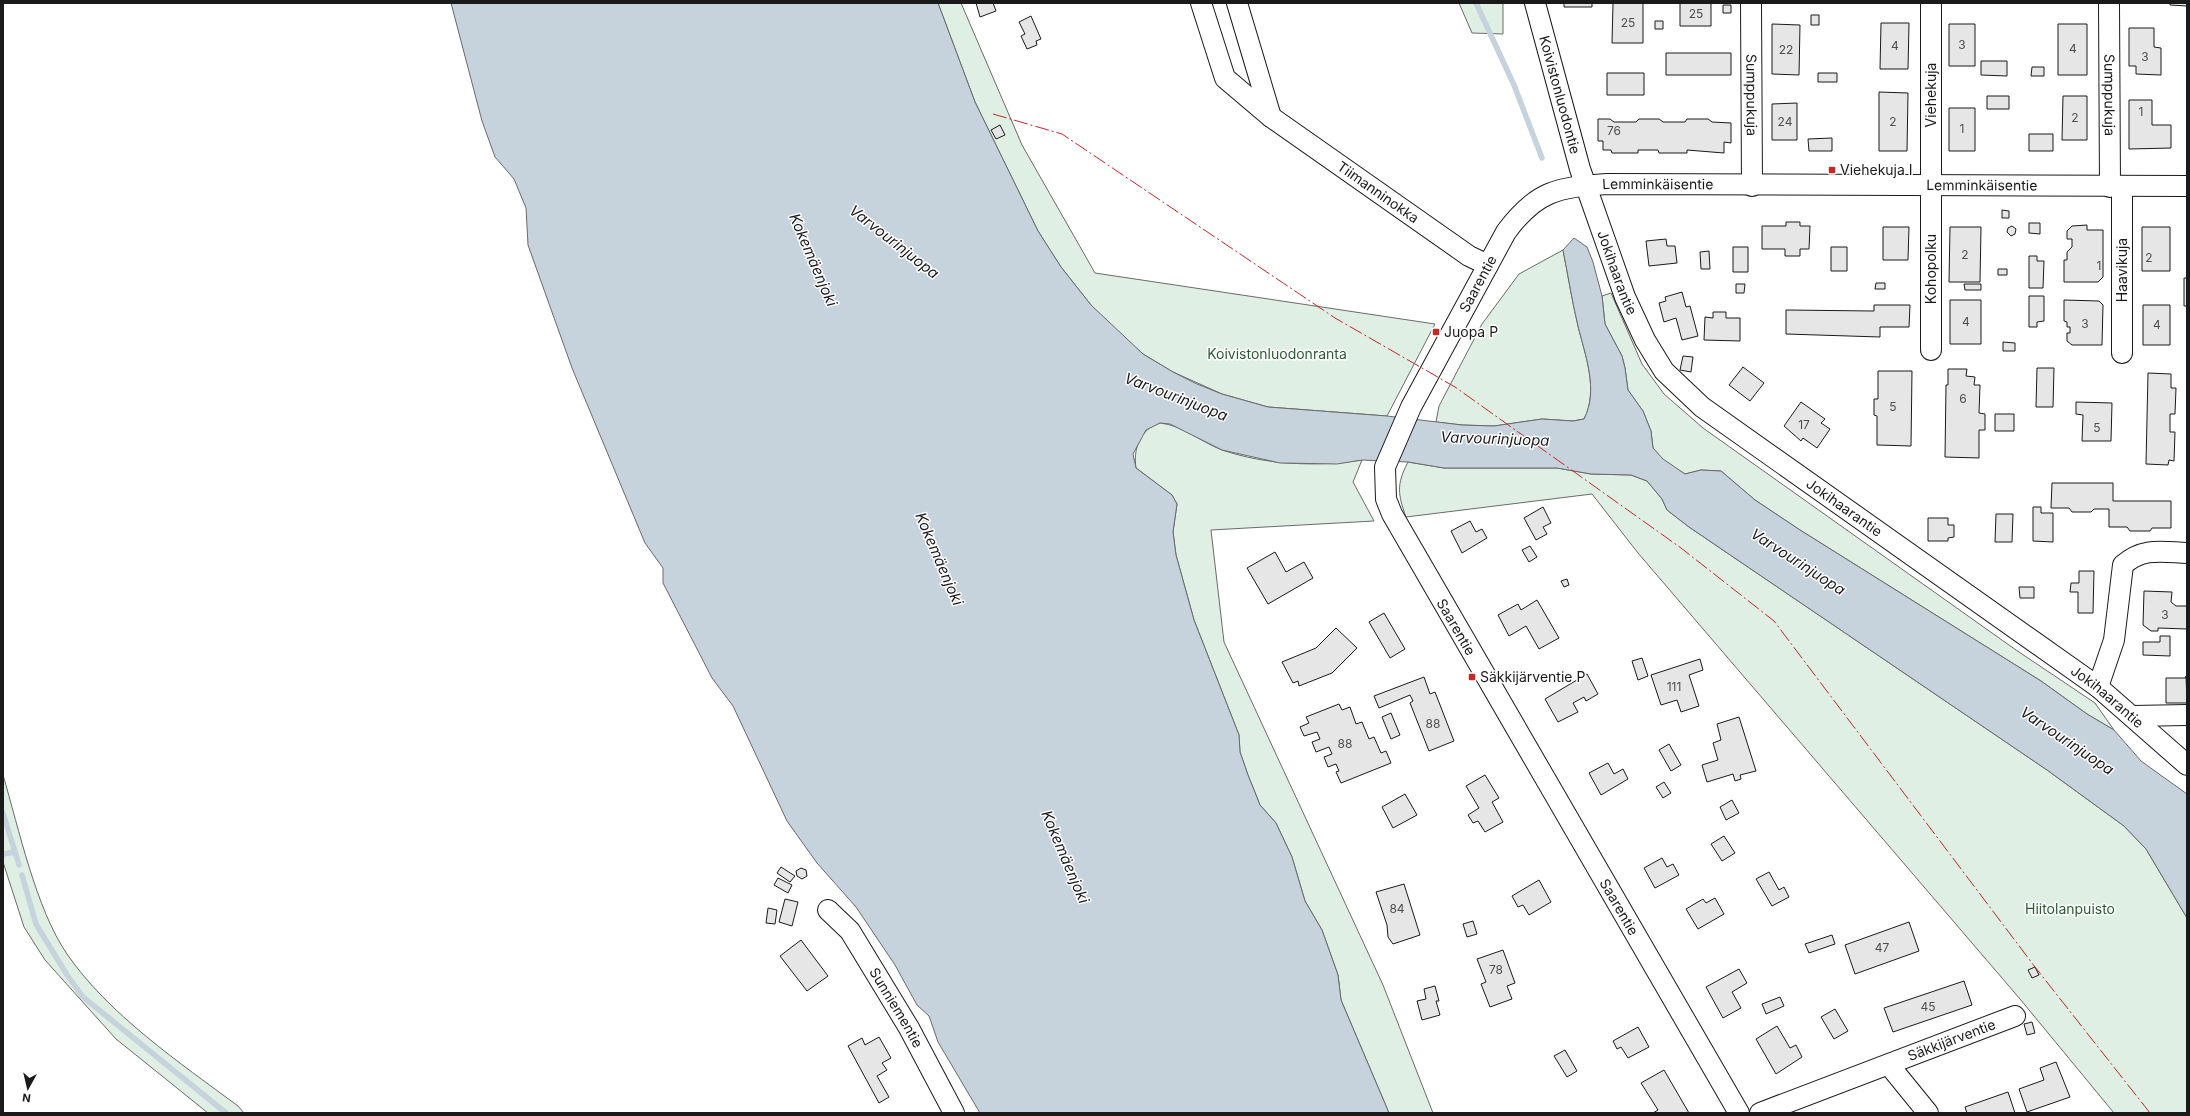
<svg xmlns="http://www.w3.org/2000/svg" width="2190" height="1116" font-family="Inter,sans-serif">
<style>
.green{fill:#e0efe3;stroke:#6a6a6a}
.water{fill:#c6d2dc;stroke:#6a6a6a}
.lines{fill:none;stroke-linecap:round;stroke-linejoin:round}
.stream{stroke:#c6d2dc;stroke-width:5.5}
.building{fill:#e6e6e6;stroke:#1a1a1a}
.minor-casing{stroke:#1a1a1a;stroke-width:22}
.minor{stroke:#fff;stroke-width:20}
.power{stroke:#c62828;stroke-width:1;stroke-dasharray:14 3 2 3;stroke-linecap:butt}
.poi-dot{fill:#c62828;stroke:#fff;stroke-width:1.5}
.labels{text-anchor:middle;stroke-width:3;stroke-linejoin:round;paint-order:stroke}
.number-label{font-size:12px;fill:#4d4d4d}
.street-label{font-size:14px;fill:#1a1a1a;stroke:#fff}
.poi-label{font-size:14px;fill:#1a1a1a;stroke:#fff;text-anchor:start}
.park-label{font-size:14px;fill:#2b5a34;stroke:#fff}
.water-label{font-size:15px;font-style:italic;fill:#1a1a1a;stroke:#fff}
</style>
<rect width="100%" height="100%" fill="#fff"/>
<!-- green -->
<path class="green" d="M938,3H961L1022,145L1095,273L1435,324L1387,416L1268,407L1222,394L1173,372L1143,354L1109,324L1091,305L1061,267L1038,231L975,102Z
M1459,3H1503V34L1472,33Z
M1563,250C1568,275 1572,301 1578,326C1585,355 1599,390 1584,419L1573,421L1542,419L1494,426L1462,425L1436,422L1439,406L1482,324L1519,274Z
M1611,293L1642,364L1664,394L1703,428L2016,650L2095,703L2114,730L2087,714L2041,681L1800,530L1755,500L1721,471L1701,470L1685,474L1663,460L1653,448L1651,431L1643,411L1628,390L1625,368L1622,356L1605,324L1602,296Z
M1160,423C1182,425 1201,442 1222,450C1267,465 1315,467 1362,460L1353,482L1374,521L1211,530L1224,642L1383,985L1433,1113H1389L1341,1000L1338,975L1322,930L1305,901L1292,857L1276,823L1260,805L1248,775L1240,752L1239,735L1194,620L1176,555L1173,532L1177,504L1172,495L1136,468C1133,449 1140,429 1160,423Z
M1408,462L1444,468H1557L1591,474L1631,475L1647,481L1662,499L1667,510L1689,527L2047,770L2124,826L2146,849L2187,918V1113H2114L2020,999L1638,553L1592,494L1406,517C1398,494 1396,485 1408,462Z
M3,775C19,829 36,909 67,954C108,1014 180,1063 238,1106L244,1113H208L116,1039L45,960L24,927L3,862Z"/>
<!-- water -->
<path class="water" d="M451,3H938L975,102L1038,231L1061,267L1091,305L1143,354L1173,372L1197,384L1222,394L1268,407L1387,416L1462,425L1494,426L1542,419L1573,421L1584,419C1599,390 1585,355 1578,326C1572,301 1568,275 1563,250L1574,238L1587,247L1593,262L1602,296L1605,324L1622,356L1625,368L1628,390L1643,411L1651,431L1653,448L1663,459L1685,474L1701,470L1721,471L1755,500L1800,530L2041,681L2087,714L2114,730L2141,761L2187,794V918L2146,849L2124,826L2047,770L1689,527L1667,510L1662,499L1647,481L1631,475L1591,474L1557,468H1444L1408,462L1362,460L1337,464L1280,463L1222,450L1170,424L1160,423L1146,430L1133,454L1136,468L1172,495L1177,504L1173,532L1176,555L1194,620L1239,735L1240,752L1248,775L1260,805L1276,823L1292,857L1305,901L1322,930L1338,975L1341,1000L1389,1113H980L938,1042L929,1016L917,1005L895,965L856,907L817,863L787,821L733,706L712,678L663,583V568L645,543L572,368L528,245L526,208L514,179L495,157L482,121Z"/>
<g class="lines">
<!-- stream -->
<path class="stream" d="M1476,3L1514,85L1542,158
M3,813L19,865
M3,854L15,852
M22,875L36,924L67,975L83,997L226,1113"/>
</g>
<!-- building -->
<path class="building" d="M976,3H993L996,11L980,17Z
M1564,3H1592V7H1564Z
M1613,3H1643V43H1612Z
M1680,3H1711V26H1680Z
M2170,3H2187V6L2170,5Z
M1723,5H1731V13H1723Z
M1811,15H1819V25H1811Z
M1031,16L1041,39L1036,41L1037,45L1027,49L1021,36L1025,34L1019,22Z
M1655,21H1663V29H1655Z
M1881,23H1909L1908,69H1880Z
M1772,24L1800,25L1799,75L1772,74Z
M1949,24H1975V66H1949Z
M2058,24H2087V75H2058Z
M2129,28H2154V47L2161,48V75L2136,74V66H2129Z
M1666,53H1731V75H1666Z
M1981,61H2007V76L1981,75Z
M2032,67H2044V76H2031Z
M1607,73H1644V95H1607Z
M1818,73H1837V82H1818Z
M1879,92L1908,93L1907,151H1879Z
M1987,96H2009V109H1987Z
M2063,96H2087V140H2062Z
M2129,100H2152V125H2171V148L2129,149Z
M1797,103V140H1772V104Z
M1949,108H1975V151H1949Z
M1598,119H1610L1614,122H1636L1639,119H1659L1663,122H1685L1687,119H1708L1712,122L1731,123V143L1724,142V153L1687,150V153H1659L1658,150H1638V153H1612L1611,150H1603V141H1598Z
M1000,125L1005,135L996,139L991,130Z
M2029,134H2053V151H2029Z
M1832,138V151H1809L1808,139Z
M2002,210L2009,211V218H2002Z
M1786,222H1800V226H1810L1809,249H1800V256H1785V249H1762V226H1786Z
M2029,223H2040V234L2029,233Z
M2087,225V230H2103V277L2098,282H2064V260H2067V252L2072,247V239H2067V231L2072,226Z
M2012,226L2016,229L2015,234L2011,236L2007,232L2008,228Z
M1883,227H1909L1908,260H1883Z
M1950,227H1981L1980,282H1949Z
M2142,227H2170V271H2142Z
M1666,239L1667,246H1675L1677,263L1649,266L1646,241Z
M1733,247H1748V272H1733Z
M1831,247H1847V271H1831Z
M1709,251L1710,269H1701L1700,252Z
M2029,256H2037V261H2044L2043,288H2029Z
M1998,269H2007V275H1998Z
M2184,278H2187V306H2184Z
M1876,283H1885V289H1875Z
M1736,284H1745L1744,293H1736Z
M1964,284H1981V290H1965Z
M1682,292L1686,307L1690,306L1698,336L1682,340L1676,318L1664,322L1659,303L1666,301L1665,297Z
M2029,296H2044V321L2037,322V327H2029Z
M1950,300H1981V344H1950Z
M2064,300L2099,301L2103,305L2102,345H2072L2067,341V333H2070V327H2067V322L2064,321Z
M1874,305H1910L1909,327H1880V337L1786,334V310L1874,311Z
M2143,305H2170V345H2143Z
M1713,312H1726V318H1740V341L1704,340L1705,317L1713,318Z
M2003,342L2015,343V351H2003Z
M1683,356L1693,357L1691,372L1680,370Z
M1743,367L1764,383L1750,401L1729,385Z
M2037,368H2054L2053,407H2036Z
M1948,369H1967L1966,376L1975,377L1974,385H1980L1979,413L1985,414V430H1979V458L1945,457L1946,385H1948Z
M1878,371H1912L1911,446L1877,445V416L1874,415V399H1878Z
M2148,373L2171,374V388H2176L2175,414H2170V432H2175L2174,461L2169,460L2168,465L2146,464Z
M1801,402L1825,419L1821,423L1830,429L1817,448L1803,438L1801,441L1784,426Z
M2076,402L2112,403L2111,441H2082L2083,415L2076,414Z
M1995,414H2014V431H1995Z
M2052,483H2113V501H2171V528H2152L2150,531H2130L2127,527H2109V509H2094L2091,512H2072L2069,508H2051Z
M1543,507L1551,523L1543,527L1547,534L1536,540L1524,518Z
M2033,507H2041V513H2053V542L2033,541Z
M1996,514H2013L2012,542H1995Z
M1928,518H1948V525H1954V537L1948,538V541H1928Z
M1470,521L1476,532L1482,529L1487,538L1462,553L1451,531Z
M1530,546L1537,557L1529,562L1522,550Z
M1275,552L1286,572L1304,562L1313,578L1268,604L1247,568Z
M2079,571H2094L2093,613H2078V592H2070L2071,583H2079Z
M1567,579L1569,585L1564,587L1561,581Z
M2019,587H2034V598H2020Z
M2144,591L2172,592L2171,602L2176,606H2187V629L2158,628V631H2151L2143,625Z
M1537,600L1559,638L1539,649L1526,626L1509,636L1498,615L1518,604L1521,610Z
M1384,613L1405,649L1390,658L1369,622Z
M1336,628L1357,648L1332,673L1299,686L1298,681L1293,683L1282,662L1316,648Z
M2160,636H2170V656L2143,655V642H2160Z
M1642,658L1648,676L1638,680L1632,661Z
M1700,659L1703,670L1689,675L1699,706L1681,712L1677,700L1661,705L1651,675Z
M1587,674L1598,694L1586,701L1584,697L1573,703L1578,712L1558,722L1545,699Z
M2186,676L2187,703H2166V678H2186Z
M1424,677L1430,694L1435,692L1454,741L1429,751L1410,703L1413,701L1410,695L1379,708L1374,696Z
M1339,704L1342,710L1350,707L1356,724L1362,722L1369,739L1374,737L1381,753L1386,751L1391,763L1341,783L1336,772L1339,771L1336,764L1328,767L1324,757L1332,754L1329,747L1316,752L1312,742L1320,739L1317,732L1304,736L1300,727L1309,723L1306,717Z
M1391,713L1400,735L1391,739L1382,717Z
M1739,717L1756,771L1740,775L1741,779L1735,781L1733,774L1707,782L1702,765L1718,760L1713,743L1721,740L1717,724Z
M1669,744L1681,765L1671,771L1659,750Z
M1608,763L1614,774L1623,769L1628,779L1601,795L1589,773Z
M1485,775L1499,798L1492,802L1503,822L1485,832L1478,821L1473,823L1468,815L1479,808L1466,786Z
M1664,782L1671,793L1663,798L1656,787Z
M1405,794L1417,815L1393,828L1382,807Z
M1732,800L1739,813L1726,820L1720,807Z
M1724,836L1735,853L1722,861L1711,844Z
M1662,858L1667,867L1673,864L1679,875L1655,888L1644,868Z
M781,867L795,876L790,882L777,873Z
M801,868L806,870L807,876L802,879L797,876L796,871Z
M1769,872L1779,890L1784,887L1789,897L1772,906L1756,879Z
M778,878L792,885L788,893L774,885Z
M1539,880L1551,902L1529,915L1523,905L1518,907L1512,896Z
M1404,884L1420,935L1393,944L1388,937L1387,925L1376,892Z
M1715,898L1724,914L1698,929L1686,909L1703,899L1706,903Z
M785,899L798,902L792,926L779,922Z
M768,908L777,910L775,924L766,923Z
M1473,921L1477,934L1467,937L1463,924Z
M1909,922L1919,951L1855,974L1845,945Z
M1832,935L1835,944L1809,953L1805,944Z
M801,940L828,976L807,991L780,956Z
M1503,950L1515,983L1507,986L1512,999L1490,1007L1481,984L1486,982L1477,959Z
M2035,967L2039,975L2032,978L2028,970Z
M1739,969L1747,983L1732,992L1741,1008L1723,1018L1706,987Z
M1964,981L1972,1005L1893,1032L1884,1008Z
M1435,986L1439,1001H1436L1440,1015L1422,1020L1417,1001L1426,999L1424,989Z
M1780,997L1784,1006L1766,1014L1762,1004Z
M1835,1009L1848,1031L1834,1039L1821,1017Z
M2032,1022L2035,1033L2027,1035L2024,1024Z
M1777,1026L1790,1048L1796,1045L1802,1057L1776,1074L1756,1039Z
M1638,1027L1649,1047L1628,1058L1621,1047L1617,1049L1613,1041Z
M879,1037L891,1058L882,1063L887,1070L877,1076L889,1097L879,1103L848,1046L862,1038L865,1045Z
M1565,1050L1577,1071L1567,1077L1554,1056Z
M2056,1062L2070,1097L2027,1112L2019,1089L2044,1080L2040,1068Z
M1664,1070L1689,1113H1653L1658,1110L1641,1083Z
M2008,1092L2015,1113H1967L1965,1107Z"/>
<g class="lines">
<defs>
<g id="minor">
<path id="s1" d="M1201,3L1225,78L1271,117L1469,256L1488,265"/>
<path d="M1237,3L1271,117"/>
<path id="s2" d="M1535,3L1580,169L1625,297L1645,340L1664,371L1702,407L2098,687L2187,765"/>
<path id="s3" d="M1751,3L1752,186"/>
<path d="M1931,3V350"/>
<path id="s4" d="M2109,3L2110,187"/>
<path d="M2122,353V186"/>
<path d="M2098,687L2114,640L2123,565C2143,547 2162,552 2187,553"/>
<path d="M2133,716L2187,715"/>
<path id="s5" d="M828,910L850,931L909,1028L954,1113"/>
<path d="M1889,1065L1928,1113"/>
<path id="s6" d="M1739,1113L1392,514L1386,499L1385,467L1411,407L1506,232C1536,191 1558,187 1607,184L2187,186"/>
<path id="s7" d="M1760,1113L2015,1016"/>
</g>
</defs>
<!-- minor casing -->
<use href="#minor" class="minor-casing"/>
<!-- minor -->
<use href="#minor" class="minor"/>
<!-- power -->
<path class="power" d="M993,114L1062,134L1335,318L1455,387L1681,548L1774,621L2035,967L2150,1113"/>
</g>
<!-- markers -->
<g class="poi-dot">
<rect x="1828" y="166" width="8" height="8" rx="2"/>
<rect x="1432" y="328" width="8" height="8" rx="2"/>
<rect x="1468" y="673" width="8" height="8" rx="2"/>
</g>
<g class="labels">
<!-- number labels -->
<g class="number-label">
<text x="1696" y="18">25</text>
<text x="1628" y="27">25</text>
<text x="1962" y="49">3</text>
<text x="1895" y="50">4</text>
<text x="2073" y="53">4</text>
<text x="1786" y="54">22</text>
<text x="2145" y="61">3</text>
<text x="2141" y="116">1</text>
<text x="2075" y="122">2</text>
<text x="1785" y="126">24</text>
<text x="1893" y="126">2</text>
<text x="1962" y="133">1</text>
<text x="1614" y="135">76</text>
<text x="1965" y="259">2</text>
<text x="2149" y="262">2</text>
<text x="2099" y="270">1</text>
<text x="1966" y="326">4</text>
<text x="2085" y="328">3</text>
<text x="2157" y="329">4</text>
<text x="1963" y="403">6</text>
<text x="1893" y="411">5</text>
<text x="1804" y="429">17</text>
<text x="2097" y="432">5</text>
<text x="2165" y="619">3</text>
<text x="1674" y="691">111</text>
<text x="1433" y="728">88</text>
<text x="1345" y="748">88</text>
<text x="1397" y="913">84</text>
<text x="1882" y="952">47</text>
<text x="1496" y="974">78</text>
<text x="1928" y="1011">45</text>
</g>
<!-- street labels -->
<g class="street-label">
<text dy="5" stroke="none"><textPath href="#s2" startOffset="95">Koivistonluodontie</textPath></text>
<text dy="5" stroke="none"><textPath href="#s3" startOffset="92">Sumppukuja</textPath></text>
<text transform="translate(1931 95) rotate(-90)" y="5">Viehekuja</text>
<text dy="5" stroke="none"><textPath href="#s4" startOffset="92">Sumppukuja</textPath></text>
<text dy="5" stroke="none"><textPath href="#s6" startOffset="1173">Lemminkäisentie</textPath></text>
<text dy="5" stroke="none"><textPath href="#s6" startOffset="1497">Lemminkäisentie</textPath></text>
<text dy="5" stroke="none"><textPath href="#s1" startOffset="270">Tiimanninokka</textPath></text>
<text transform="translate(1931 269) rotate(-90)" y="5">Kohopolku</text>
<text transform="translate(2122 270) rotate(-90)" y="5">Haavikuja</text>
<text dy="5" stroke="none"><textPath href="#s2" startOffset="282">Jokihaarantie</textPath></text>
<text dy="5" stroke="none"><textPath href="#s6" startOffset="946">Saarentie</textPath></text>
<text dy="5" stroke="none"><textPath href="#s2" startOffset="618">Jokihaarantie</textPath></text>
<text transform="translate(1456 627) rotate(60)" y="5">Saarentie</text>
<text dy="5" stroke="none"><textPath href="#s2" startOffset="942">Jokihaarantie</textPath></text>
<text transform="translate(1619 907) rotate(60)" y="5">Saarentie</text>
<text dy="5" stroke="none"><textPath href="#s5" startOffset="120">Sunniementie</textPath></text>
<text dy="5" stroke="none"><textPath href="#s7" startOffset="205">Säkkijärventie</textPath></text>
</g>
<!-- poi labels -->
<g class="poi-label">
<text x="1840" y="175">Viehekuja I</text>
<text x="1444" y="337">Juopa P</text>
<text x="1480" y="682">Säkkijärventie P</text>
</g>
<!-- park labels -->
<g class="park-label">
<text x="1277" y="359">Koivistonluodonranta</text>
<text x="2070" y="914">Hiitolanpuisto</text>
</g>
<!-- water labels -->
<g class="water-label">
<text transform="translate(894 242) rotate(38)" y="5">Varvourinjuopa</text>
<text transform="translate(813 260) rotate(67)" y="5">Kokemäenjoki</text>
<text transform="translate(1176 397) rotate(21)" y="5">Varvourinjuopa</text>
<text transform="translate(1495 439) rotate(2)" y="5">Varvourinjuopa</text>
<text transform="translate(939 559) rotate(67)" y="5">Kokemäenjoki</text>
<text transform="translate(1798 562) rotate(33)" y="5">Varvourinjuopa</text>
<text transform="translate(2067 741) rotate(34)" y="5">Varvourinjuopa</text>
<text transform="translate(1065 857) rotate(67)" y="5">Kokemäenjoki</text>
</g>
</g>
<!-- border -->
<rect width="2190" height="1116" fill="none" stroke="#1a1a1a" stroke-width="8"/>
<!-- north arrow -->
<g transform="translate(28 1088) rotate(188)" stroke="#ffffff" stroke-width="3" paint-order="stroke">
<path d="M0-3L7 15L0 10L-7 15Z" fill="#1a1a1a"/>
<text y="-6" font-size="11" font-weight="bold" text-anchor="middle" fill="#1a1a1a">N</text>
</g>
</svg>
